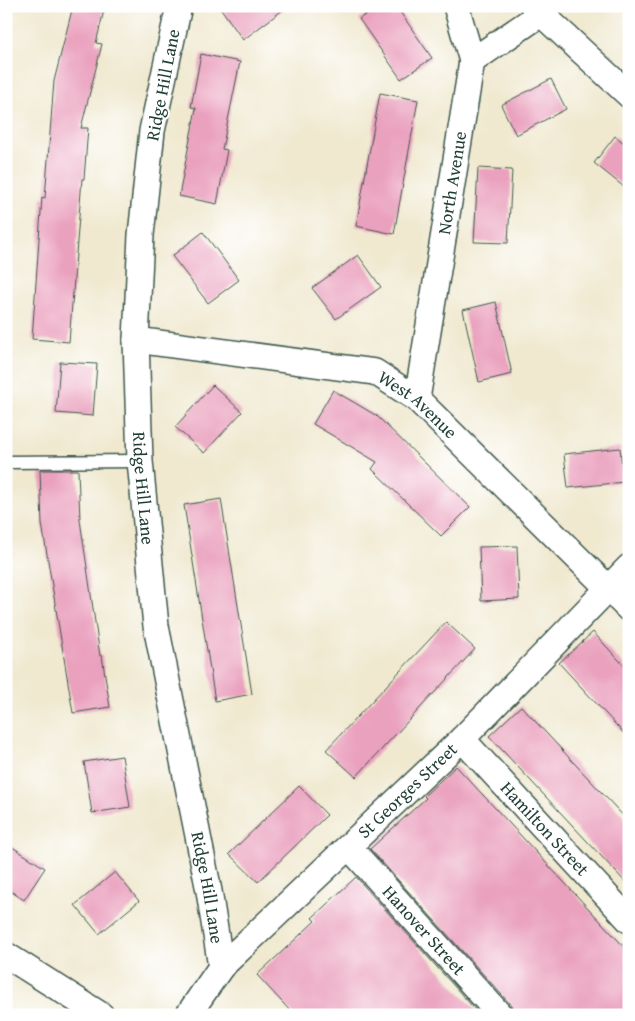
<svg xmlns="http://www.w3.org/2000/svg" width="635" height="1021" font-family="'Gentium Book Plus',serif">
<style>
.building{fill:#eaa1be}
.lines{fill:none;stroke-linecap:round;stroke-linejoin:round}
.service-casing{stroke:#3e574b;stroke-width:15}
.minor-casing{stroke:#3e574b;stroke-width:28}
.service{stroke:#fff;stroke-width:12}
.minor{stroke:#fff;stroke-width:25}
.labels{text-anchor:middle;stroke-width:4.5;stroke-linejoin:round;paint-order:stroke}
.street-label{font-size:18px;fill:#1f3d34;stroke:#fff}
</style>
<rect width="100%" height="100%" fill="#fff"/>
<filter id="ink" filterUnits="userSpaceOnUse"><feTurbulence type="fractalNoise" baseFrequency=".02" numOctaves="2"/><feDisplacementMap in="SourceGraphic" scale="10" xChannelSelector="R" yChannelSelector="G"/><feConvolveMatrix kernelMatrix="1 2 1 2 8 2 1 2 1" color-interpolation-filters="sRGB"/></filter>
<filter id="wash" filterUnits="userSpaceOnUse"><feTurbulence type="fractalNoise" baseFrequency=".0096" numOctaves="4" result="noise"/><feDisplacementMap in="SourceGraphic" scale="20" xChannelSelector="R" yChannelSelector="G"/><feGaussianBlur stdDeviation="1.12" result="paint"/><feColorMatrix in="noise" values="0 0 0 0 0 0 0 0 0 0 0 0 0 0 0 0 0 1.4 0 .05"/><feComposite in="paint" operator="in"/></filter>
<g filter="url(#wash)">
<rect width="100%" height="100%" fill="#f0e9d0"/>
<g id="blocks">
<!-- building -->
<path class="building" d="M73,6H105L96,43L102,44L81,128H88L84,179H82L69,342L32,339L42,197L45,198L54,81Z
M219,6H288L243,40Z
M378,6H396L432,58L401,79L359,19Z
M201,54L240,62L222,149L227,150L217,204L179,196L196,108L191,107Z
M551,79L566,109L516,135L501,105Z
M380,93L418,100L394,234L356,226Z
M615,136L629,147V191L594,163Z
M478,168L512,170L508,243L474,242Z
M203,232L239,280L208,303L172,256Z
M358,255L381,287L336,319L312,288Z
M496,302L512,374L479,382L463,310Z
M60,362L97,364L93,416L56,413Z
M213,385L242,412L204,453L175,427Z
M333,390L377,416L470,507L441,536L372,469L377,462L313,424Z
M620,448L624,482L568,488L564,454Z
M40,470H78L80,520L100,656H102L110,707L73,713L42,524Z
M221,499L252,694L215,701L184,505Z
M517,546L519,599L481,601L479,547Z
M446,622L475,649L356,777L326,750Z
M593,632L629,671V739L559,663Z
M521,706L629,822V886L489,736Z
M122,756L130,807L92,813L84,762Z
M456,766L629,952V1015H514L511,1005L370,849L426,798L424,796Z
M299,786L327,815L258,882L229,854Z
M6,843L45,868L24,900L6,888Z
M115,872L139,901L99,934L75,905Z
M356,877L480,1015H294L257,975L315,921L312,918Z"/>
</g>
</g>
<g filter="url(#ink)">
<use href="#blocks" fill-opacity="0" stroke="#3e574b" stroke-width="1"/>
<g class="lines">
<defs>
<path id="service" d="M6,462L140,461"/>
<g id="minor">
<path id="s1" d="M179,6L152,131L141,235L136,340L140,461L156,626L209,891L221,967"/>
<path d="M456,6L472,61"/>
<path d="M533,6L629,95"/>
<path id="s2" d="M136,340L375,372L417,399L629,609"/>
<path id="s3" d="M417,399L472,61L542,13L549,6"/>
<path id="s4" d="M462,739L629,920"/>
<path id="s5" d="M349,847L500,1015"/>
<path d="M6,955L101,1015"/>
<path id="s6" d="M188,1015L221,967L462,739L629,567"/>
</g>
</defs>
<!-- service casing -->
<use href="#service" class="service-casing"/>
<!-- minor casing -->
<use href="#minor" class="minor-casing"/>
<!-- service -->
<use href="#service" class="service"/>
<!-- minor -->
<use href="#minor" class="minor"/>
</g>
</g>
<g class="labels">
<!-- street labels -->
<g class="street-label">
<text transform="translate(163 85) rotate(-79)" y="6">Ridge Hill Lane</text>
<text dy="6" stroke="none"><textPath href="#s3" startOffset="219">North Avenue</textPath></text>
<text dy="6" stroke="none"><textPath href="#s2" startOffset="295">West Avenue</textPath></text>
<text dy="6" stroke="none"><textPath href="#s1" startOffset="486">Ridge Hill Lane</textPath></text>
<text dy="6" stroke="none"><textPath href="#s6" startOffset="315">St Georges Street</textPath></text>
<text dy="6" stroke="none"><textPath href="#s4" startOffset="122">Hamilton Street</textPath></text>
<text dy="6" stroke="none"><textPath href="#s1" startOffset="891">Ridge Hill Lane</textPath></text>
<text dy="6" stroke="none"><textPath href="#s5" startOffset="112">Hanover Street</textPath></text>
</g>
</g>
<!-- margin -->
<rect width="635" height="1021" fill="none" stroke="#fff" stroke-width="25"/>
</svg>
